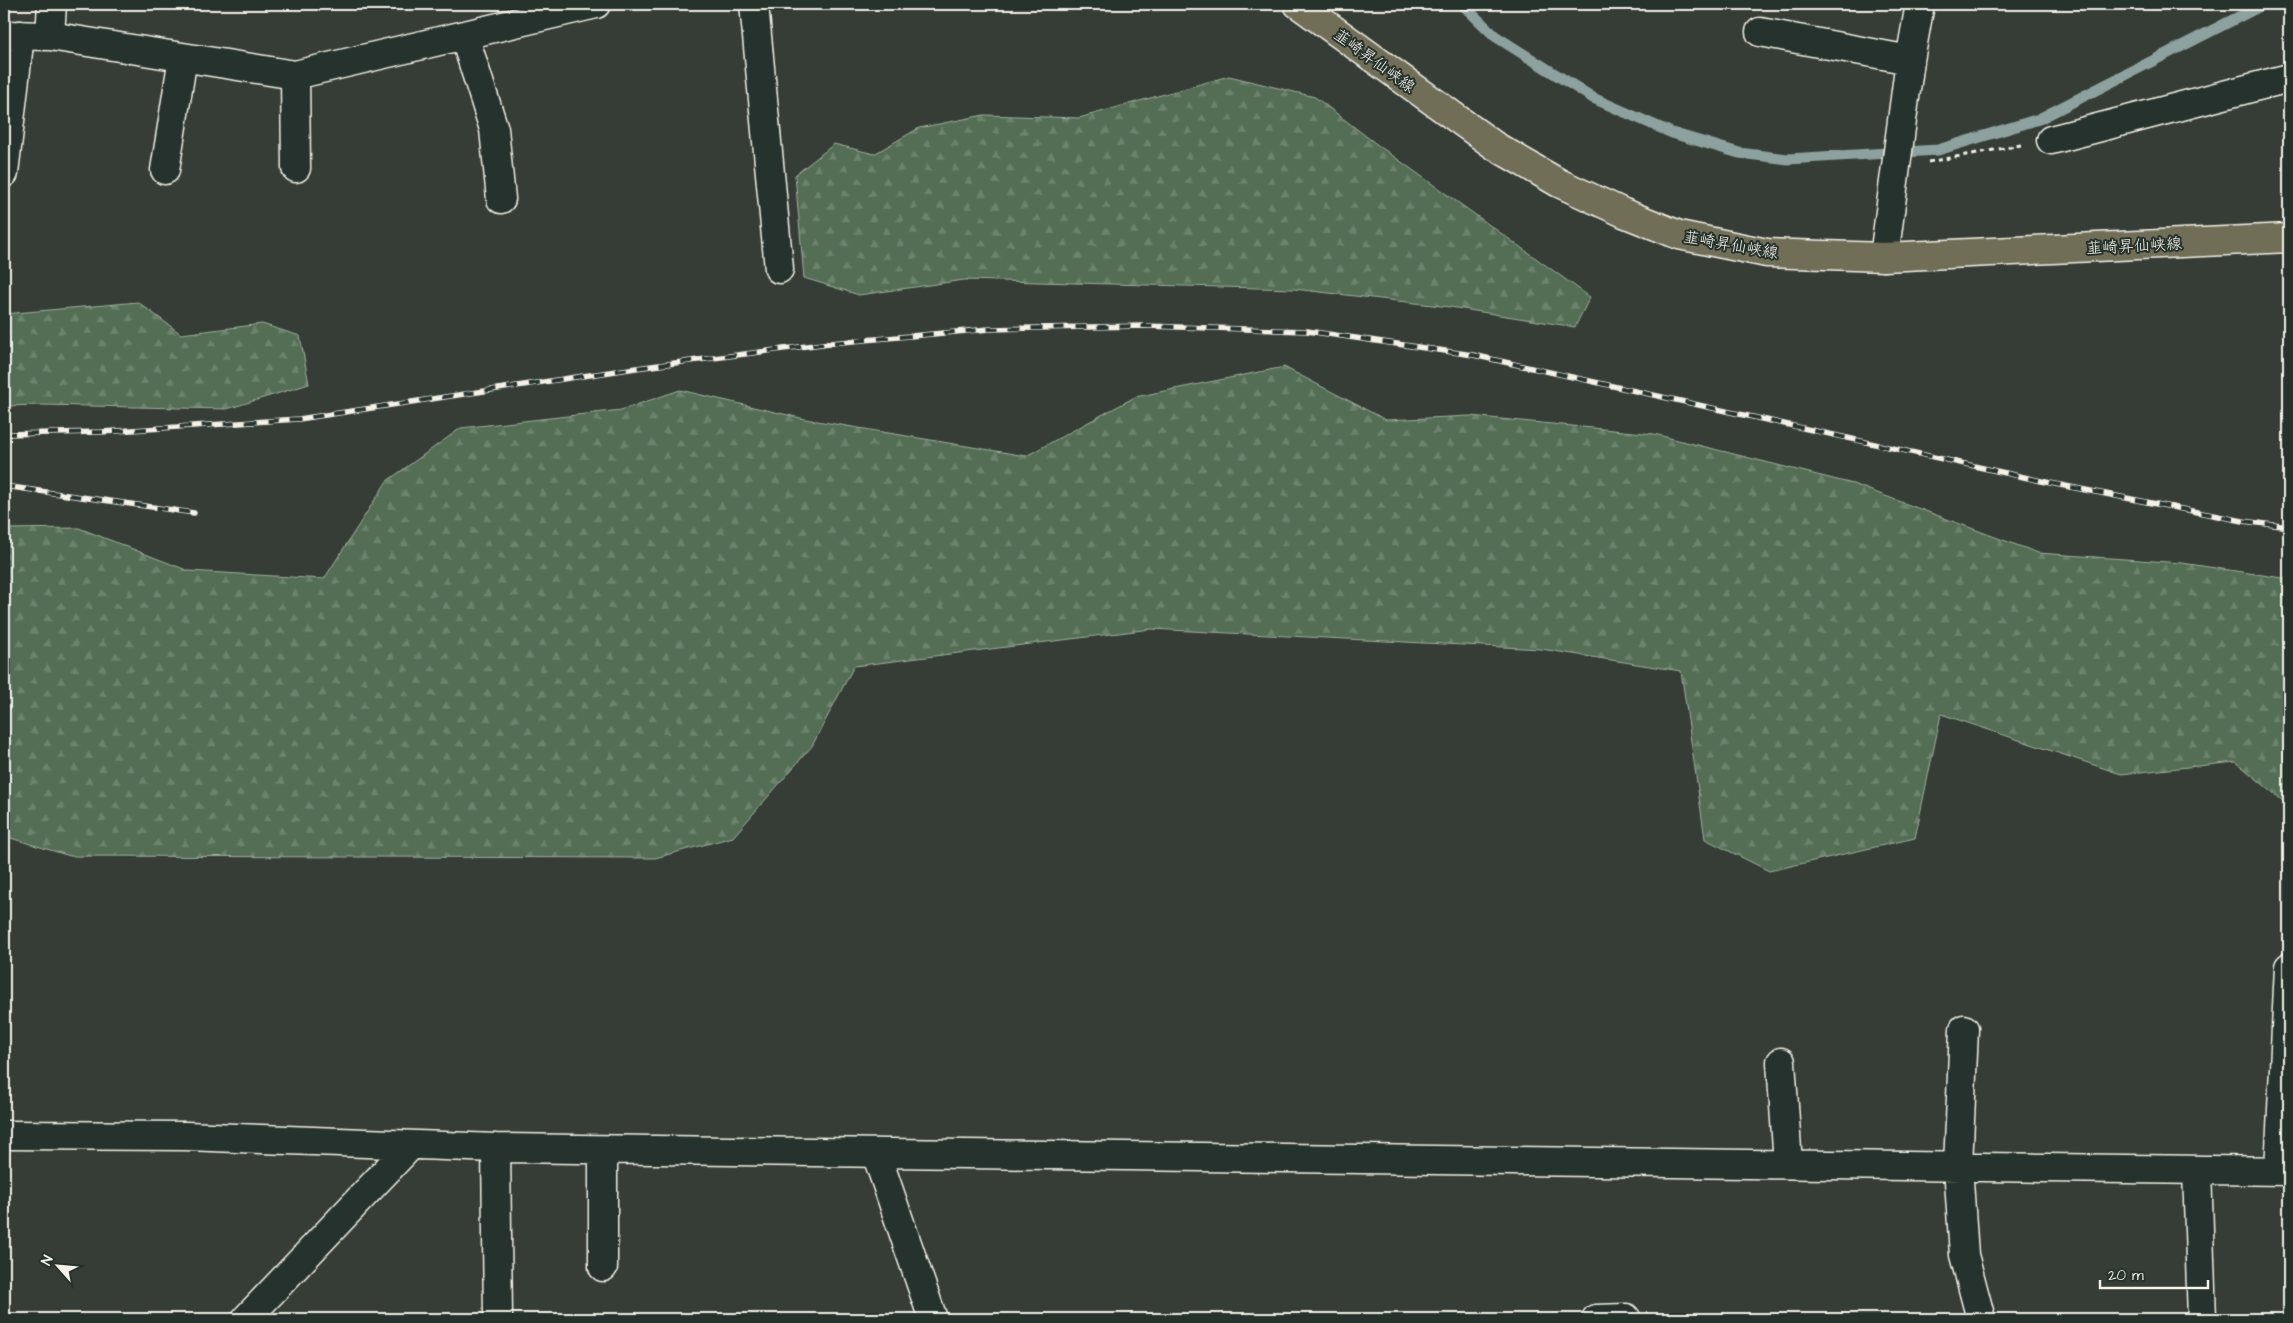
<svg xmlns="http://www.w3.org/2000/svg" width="2293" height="1323" font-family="'Architects Daughter','Klee One',sans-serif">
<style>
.forest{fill:url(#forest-firs);stroke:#a3b09e}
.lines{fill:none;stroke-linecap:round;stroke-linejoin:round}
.stream{stroke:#8da19e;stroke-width:11}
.minor-casing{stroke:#f4f1e8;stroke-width:31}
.major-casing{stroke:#f4f1e8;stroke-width:31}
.path{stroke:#f4f1e8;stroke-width:3;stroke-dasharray:5 4;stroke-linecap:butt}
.minor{stroke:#26332d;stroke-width:28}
.major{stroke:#716e59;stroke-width:28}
.rail-casing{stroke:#f4f1e8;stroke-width:5.5}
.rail{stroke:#26332d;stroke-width:4;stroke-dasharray:11;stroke-linecap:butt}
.labels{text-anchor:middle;stroke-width:4;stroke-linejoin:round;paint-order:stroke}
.street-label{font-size:16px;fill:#f4f1e8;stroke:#26332d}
</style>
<defs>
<pattern id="forest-firs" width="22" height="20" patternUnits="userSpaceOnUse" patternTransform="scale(1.25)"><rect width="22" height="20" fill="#526e55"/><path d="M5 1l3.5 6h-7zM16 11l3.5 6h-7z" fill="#6c836d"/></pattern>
</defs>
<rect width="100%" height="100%" fill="#353d36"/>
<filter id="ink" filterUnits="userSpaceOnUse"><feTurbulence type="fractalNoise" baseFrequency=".02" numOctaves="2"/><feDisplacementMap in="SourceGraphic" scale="10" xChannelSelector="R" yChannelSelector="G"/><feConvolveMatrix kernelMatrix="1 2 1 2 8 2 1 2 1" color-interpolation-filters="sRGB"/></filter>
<g filter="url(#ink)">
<!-- forest -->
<path class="forest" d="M1229,76L1315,97L1375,143L1590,297L1575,327L1450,307L1294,289L964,280L859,295L804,278L795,175L834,144L874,154L919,128L984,115L1079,118Z
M138,302L181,334L262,324L300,336L309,384L227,409L43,405L4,406V314Z
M1284,367L1386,420L1470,416L1654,434L1853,484L2038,553L2182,563L2289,579V806L2236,762L2121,774L1941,714L1915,838L1769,871L1705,839L1681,671L1541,649L1151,629L854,666L812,746L733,837L655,858L70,856L4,836V529L79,528L189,571L324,579L387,481L461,428L621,410L680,390L805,419L1026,456L1135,397Z"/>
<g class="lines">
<!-- stream -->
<path class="stream" d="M1462,4L1495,36L1593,98L1672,133L1739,153L1788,159L1938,150L2039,119L2264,4"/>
<defs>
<path id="minor" d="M754,4L779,269
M1760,32L1910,60
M4,35L50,36L295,75L596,4
M464,35L494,129L501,199
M50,36L52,4
M295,75L296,168
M2051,140L2289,78
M165,170L183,57
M4,173L20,35
M1884,257L1910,60L1920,4
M1964,1029L1958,1166L1964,1255L1981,1319
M1781,1062L1788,1164
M4,1135L186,1136L496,1148L2289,1171
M496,1148L498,1319
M603,1150V1267
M876,1153L933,1319
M2197,1170L2202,1319
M2279,1170L2289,967
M246,1319L411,1145
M1596,1319L1626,1318"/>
<path id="major" d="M1298,4L1495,146L1559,183L1624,213L1679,235L1767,253L1884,257L2289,238"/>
</defs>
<!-- minor casing -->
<use href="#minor" class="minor-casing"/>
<!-- major casing -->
<use href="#major" class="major-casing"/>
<!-- path -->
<path class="path" d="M1928,162L2021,145"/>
<!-- minor -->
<use href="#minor" class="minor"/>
<!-- major -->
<use href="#major" class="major"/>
<defs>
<path id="rail" d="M4,434L101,432L299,419L636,368L830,343L990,329L1144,326L1307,331L1473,355L2055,484L2243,521L2289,527
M4,486L194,513"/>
</defs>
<!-- rail casing -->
<use href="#rail" class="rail-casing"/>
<!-- rail -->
<use href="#rail" class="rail"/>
</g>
</g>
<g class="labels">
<!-- street labels -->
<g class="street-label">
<text transform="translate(1375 60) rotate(36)" y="6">韮崎昇仙峡線</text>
<text transform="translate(1731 244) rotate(10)" y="6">韮崎昇仙峡線</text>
<text transform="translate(2134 245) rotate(-3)" y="6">韮崎昇仙峡線</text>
</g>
</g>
<!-- margin -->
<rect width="2293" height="1323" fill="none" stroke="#26332d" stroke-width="20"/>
<rect x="10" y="10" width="2273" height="1303" fill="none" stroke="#f4f1e8" stroke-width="2" filter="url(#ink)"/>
<!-- north arrow -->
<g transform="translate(58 1266) rotate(297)" stroke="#26332d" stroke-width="4" paint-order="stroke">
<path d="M0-4L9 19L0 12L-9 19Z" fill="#f4f1e8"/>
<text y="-8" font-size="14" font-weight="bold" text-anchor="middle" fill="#f4f1e8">N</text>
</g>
<!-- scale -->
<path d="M2100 1280v8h108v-8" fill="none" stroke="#f4f1e8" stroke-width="2.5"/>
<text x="2108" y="1280" font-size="15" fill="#f4f1e8" stroke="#26332d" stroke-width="4" paint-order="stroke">20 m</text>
</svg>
